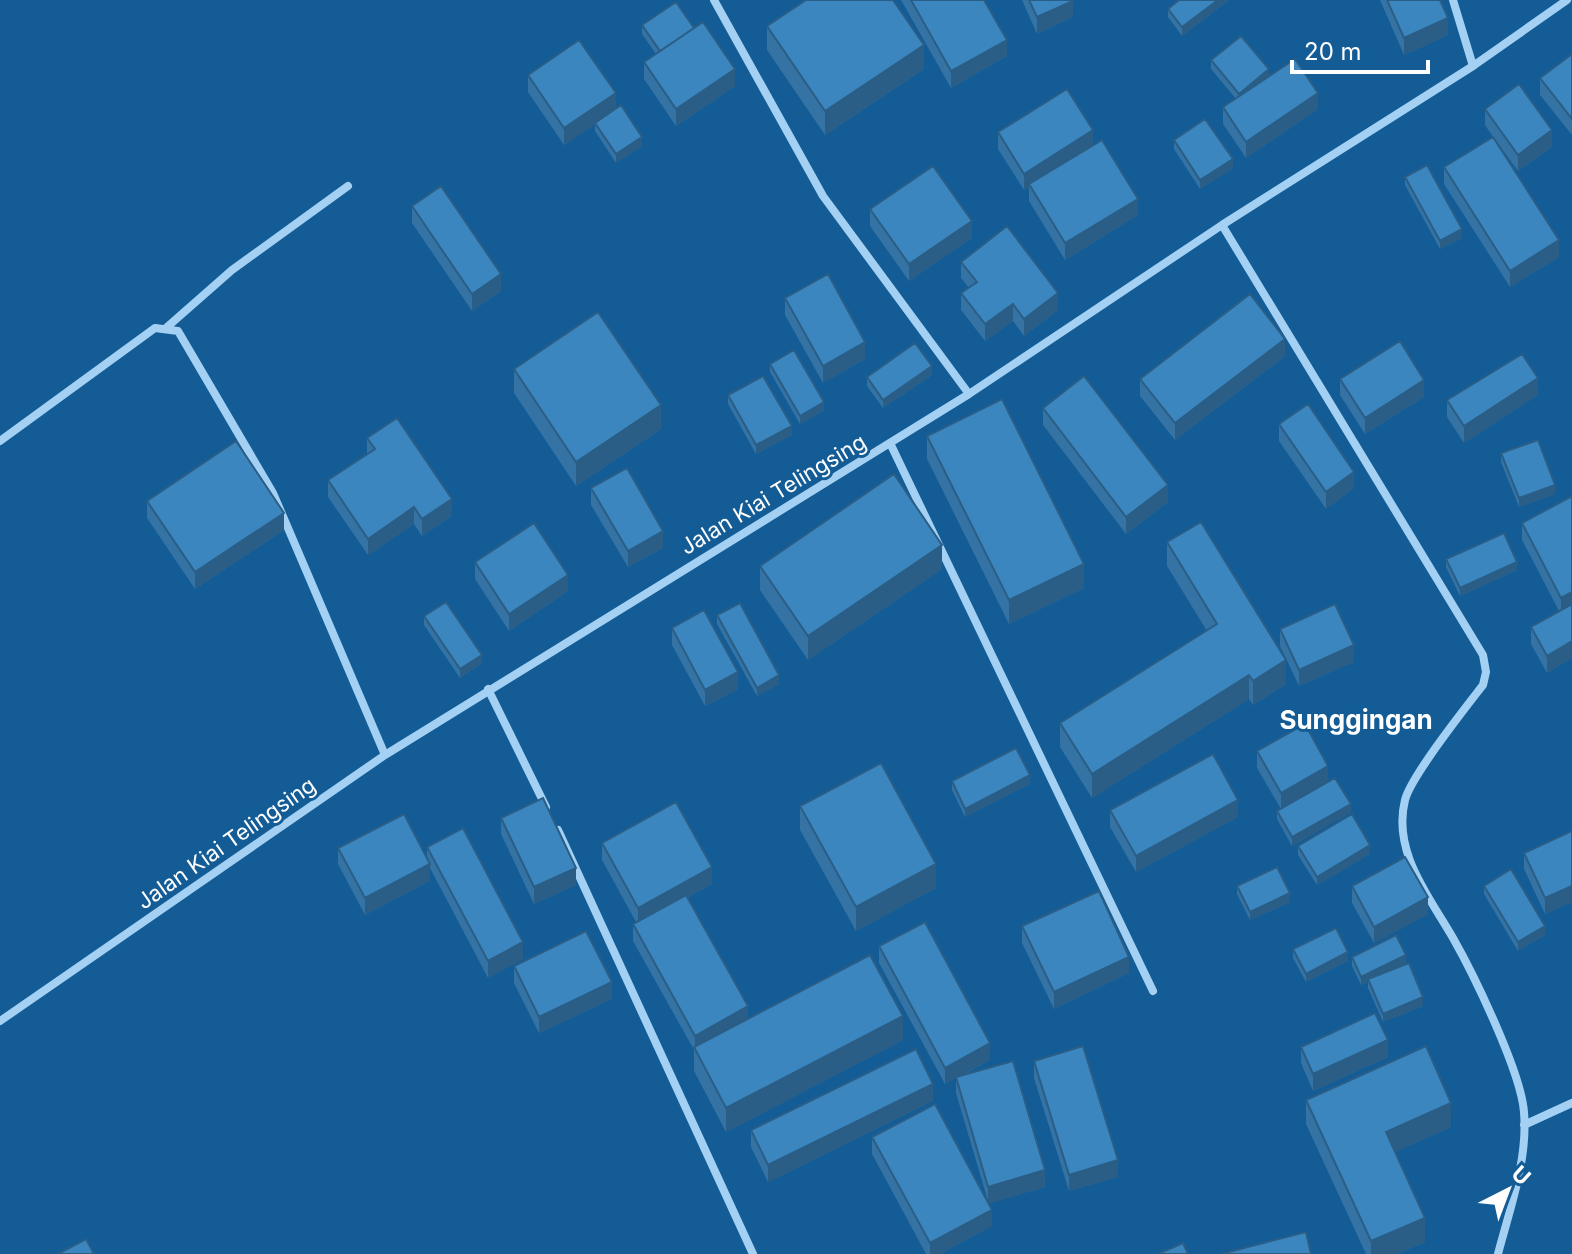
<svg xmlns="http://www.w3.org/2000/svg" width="1572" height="1254" font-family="Inter,sans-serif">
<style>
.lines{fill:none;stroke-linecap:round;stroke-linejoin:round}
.street{stroke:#a4d1f3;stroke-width:8}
.wall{fill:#3473a4}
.shaded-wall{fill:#2a5e86}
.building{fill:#3c86bf;stroke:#2a5e86;stroke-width:2}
.labels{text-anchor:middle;stroke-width:6;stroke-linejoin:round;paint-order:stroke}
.street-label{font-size:22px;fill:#fff;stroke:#135c96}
.quarter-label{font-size:26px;font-weight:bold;fill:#fff;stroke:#135c96}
</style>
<rect width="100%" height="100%" fill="#135c96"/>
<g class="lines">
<!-- street -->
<path class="street" d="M714,0L823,196L969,394
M1453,0L1473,66
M1222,225L1483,655L1486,672L1483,685C1466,707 1411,776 1405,800C1392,852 1429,896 1453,938C1474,975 1521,1072 1524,1112C1528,1160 1510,1208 1498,1254
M166,328L232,270L348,186
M0,441L155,328L178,331L273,493L385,755
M890,443L1153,991
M488,689L546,807
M558,830L753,1254
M0,1021L385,755L969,394L1222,225L1473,66L1567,0
M1524,1125L1572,1103"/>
</g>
<!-- wall -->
<path class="wall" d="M901,0H984L1007,56L951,88Z
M1022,0H1073V17L1037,34Z
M1229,0L1182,36L1168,17V9Z
M1380,0H1440L1448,35L1404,55Z
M642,25L694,28L735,86L676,126L644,79V62L656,54L642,34Z
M767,26L924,69L825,135L767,50Z
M1572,54V135L1540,95V78Z
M1211,60L1269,76L1318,109L1246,158L1223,124V107L1236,99L1211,69Z
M528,75L616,109L642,146L616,163L595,131V124L564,145L528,92Z
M1485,109L1552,147L1518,171L1496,141L1559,257L1510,287L1444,184V167L1493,137L1485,125Z
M998,132L1093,146L1138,215L1065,260L1029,201V187L1024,190L998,149Z
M1174,140L1233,168L1200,189L1174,149Z
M1405,177L1462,238L1440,249L1405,185Z
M412,206L501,291L472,311L412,223Z
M870,209L972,238L909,281L870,226Z
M961,262L1058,310L1024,336L1013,321L985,341L961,310V293L969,288L961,278Z
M785,298L865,359L823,383L785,315Z
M1285,356L1175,440L1140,396V379Z
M770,364L824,410L800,424L770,372Z
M514,369L661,429L576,486L514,393Z
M932,375L883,408L867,386V377Z
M1340,379L1424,397L1365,434L1340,395Z
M728,395L792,435L756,454L728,404Z
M1538,395L1464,443L1447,417V400Z
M1043,408L1168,502L1126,534L1043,425Z
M1279,424L1354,488L1326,509L1279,441Z
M927,436L1084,588L1009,624L927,459Z
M367,438L452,516L422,536L414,524L368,555L328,497V480L367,455Z
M1501,453L1555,494L1519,507L1501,462Z
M591,488L663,548L628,567L591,505Z
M1572,496V658L1547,673L1531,644V627L1559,611L1522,540V523Z
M147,501L284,530L195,589L147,518Z
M1167,542L1286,684L1253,705L1249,699L1092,798L1060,747V723L1207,631L1167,566Z
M1446,559L1517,570L1460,596L1446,567Z
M475,562L568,591L509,631L475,579Z
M760,566L942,569L808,660L760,590Z
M717,615L779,684L757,696L717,624Z
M424,616L482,663L460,678L424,625Z
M672,628L738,689L705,706L672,645Z
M1280,629L1354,662L1299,686L1280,646Z
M1257,751L1328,782L1351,812L1292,846L1277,819V811L1281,809L1257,768Z
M952,781L1030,784L965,817L952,790Z
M800,806L936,888L856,931L800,830Z
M1110,810L1238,817L1136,872L1110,827Z
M501,818L576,885L534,904L501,834Z
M1572,831V902L1545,914L1524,869V853Z
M602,843L712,884L687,898L748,1019L903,1040L726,1132L694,1071V1050L633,941V924L636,922L602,860Z
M1298,846L1370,854L1317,885L1298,855Z
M427,847L523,959L488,978L430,868V881L365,915L338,864V848L427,859Z
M1237,886L1290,902L1250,920L1237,894Z
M1352,886L1428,914L1374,943L1352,903Z
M1484,886L1545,935L1518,951L1484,894Z
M1022,926L1129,973L1054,1009L1022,943Z
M879,946L990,1060L963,1075L1045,1187L989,1203L992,1226L940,1254H926L872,1154V1137L988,1201L956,1093V1078L945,1084L879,963Z
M1293,949L1348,961L1306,982L1293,958Z
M1352,957L1406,964L1423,1006L1383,1022L1368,988V982L1361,985L1352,966Z
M514,966L612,999L539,1033L514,983Z
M1301,1047L1388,1057L1313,1091L1301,1063Z
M1034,1061L1118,1177L1069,1191L1034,1078Z
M1306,1100L1451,1127L1395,1152L1425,1242L1397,1254H1366L1306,1124Z
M933,1101L768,1182L751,1147V1130Z"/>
<!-- shaded-wall -->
<path class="shaded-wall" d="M1218,0H1229L1182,36V27Z
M1073,1V17L1037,34V17Z
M1448,18V35L1404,55V38Z
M1007,40V56L951,88V71Z
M924,45V69L825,135V111Z
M735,69V86L676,126V109Z
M1269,69V77L1239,102V94Z
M616,93V110L564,145V128Z
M1318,93V109L1246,158V142Z
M1093,130V147L1029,184V187L1024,190V174Z
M1552,130V147L1518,171V155Z
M642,137V146L616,163V154Z
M1233,159V168L1200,189V180Z
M1138,199V215L1065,260V243Z
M972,221V238L909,281V264Z
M1462,229V238L1440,249V241Z
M1559,240V257L1510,287V271Z
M501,274V291L472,311V294Z
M1058,293V310L1024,336V319Z
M1013,304V321L985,341V324Z
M1285,339V356L1175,440V423Z
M865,342V359L823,383V366Z
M932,366V375L883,408V400Z
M1538,378V395L1464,443V426Z
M1424,380V397L1365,434V418Z
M824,402V410L800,424V416Z
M661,405V429L576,486V462Z
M792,426V435L756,454V445Z
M1354,472V488L1326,509V492Z
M1168,485V502L1126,534V517Z
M1555,485V494L1519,507V498Z
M452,499V516L422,536V519Z
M414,507V524L368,555V539Z
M284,513V530L195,589V572Z
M663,531V548L628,567V551Z
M942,545V569L808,660V636Z
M1517,562V570L1460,596V588Z
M1084,564V588L1009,624V600Z
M568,575V591L509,631V614Z
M1572,592V609L1561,615V598Z
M1572,641V658L1547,673V656Z
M1354,645V662L1299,686V670Z
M482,655V663L460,678V669Z
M1286,660V684L1253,705V681Z
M738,672V689L705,706V690Z
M779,675V684L757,696V688Z
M1249,675V699L1092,798V774Z
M1328,766V783L1281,809V793Z
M1030,775V784L965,817V809Z
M1238,800V817L1136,872V856Z
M1351,804V812L1292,846V837Z
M1370,845V854L1317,885V877Z
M430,864V881L365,915V898Z
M936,864V888L856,931V907Z
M712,867V884L638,925V908Z
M576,868V885L534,904V887Z
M1572,886V902L1545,914V898Z
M1290,893V902L1250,920V912Z
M1428,897V914L1374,943V927Z
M1545,926V935L1518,951V942Z
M523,942V959L488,978V961Z
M1348,952V961L1306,982V974Z
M1406,955V964L1361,985V977Z
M1129,957V973L1054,1009V992Z
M612,982V999L539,1033V1017Z
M1423,997V1006L1383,1022V1014Z
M748,1006V1023L695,1049V1036Z
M903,1016V1040L726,1132V1108Z
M1388,1040V1057L1313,1091V1074Z
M990,1043V1060L945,1084V1068Z
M933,1084V1101L768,1182V1165Z
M1451,1103V1127L1386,1156V1132Z
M1118,1160V1177L1069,1191V1175Z
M1045,1170V1187L988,1204V1187Z
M992,1210V1226L940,1254H930V1243Z
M1425,1218V1242L1397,1254H1371V1241Z"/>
<!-- building -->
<path class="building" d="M806,0H893L924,45L825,111L767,26Z
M911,0H984L1007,40L951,71Z
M1029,0H1073V1L1037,17Z
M1179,0H1218L1182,27L1168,9Z
M1387,0H1440L1448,18L1404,38Z
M676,2L694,28L660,51L642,25Z
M703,22L735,69L676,109L644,62Z
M1241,36L1269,69L1239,94L1211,60Z
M579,40L616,93L564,128L528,75Z
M1572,54V119L1540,78Z
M1295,59L1318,93L1246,142L1223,107Z
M1519,84L1552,130L1518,155L1485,109Z
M1067,89L1093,130L1024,174L998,132Z
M621,105L642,137L616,154L595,123Z
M1205,119L1233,159L1200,180L1174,140Z
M1493,137L1559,240L1510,271L1444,167Z
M1102,140L1138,199L1065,243L1029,184Z
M1427,165L1462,229L1440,241L1405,177Z
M933,166L972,221L909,264L870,209Z
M441,186L501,274L472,294L412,206Z
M1007,226L1058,293L1024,319L1013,304L985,324L961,293L977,282L961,262Z
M828,274L865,342L823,366L785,298Z
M1250,294L1285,339L1175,423L1140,379Z
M598,312L661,405L576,462L514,369Z
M1400,341L1424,380L1365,418L1340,379Z
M915,343L932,366L883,400L867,377Z
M794,350L824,402L800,416L770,364Z
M1522,354L1538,378L1464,426L1447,400Z
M763,376L792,426L756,445L728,395Z
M1084,376L1168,485L1126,517L1043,408Z
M1002,399L1084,564L1009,600L927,436Z
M1308,404L1354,472L1326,492L1279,424Z
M397,418L452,499L422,519L414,507L368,539L328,480L375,449L367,438Z
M1538,440L1555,485L1519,498L1501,453Z
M236,441L284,513L195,572L147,501Z
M627,468L663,531L628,551L591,488Z
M894,474L942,545L808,636L760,566Z
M1572,496V592L1561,598L1522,523Z
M1201,522L1286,660L1253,681L1249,675L1092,774L1060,723L1217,624L1167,542Z
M534,523L568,575L509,614L475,562Z
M1504,533L1517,562L1460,588L1446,559Z
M446,602L482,655L460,669L424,616Z
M740,603L779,675L757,688L717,615Z
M1335,604L1354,645L1299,670L1280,629Z
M1572,604V641L1547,656L1531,627Z
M704,610L738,672L705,690L672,628Z
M1305,724L1328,766L1281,793L1257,751Z
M1016,748L1030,775L965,809L952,781Z
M1213,754L1238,800L1136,856L1110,810Z
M881,763L936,864L856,907L800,806Z
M1335,778L1351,804L1292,837L1277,811Z
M543,798L576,868L534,887L501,818Z
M676,802L712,867L638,908L602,843Z
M404,814L430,864L365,898L338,848Z
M1352,814L1370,845L1317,877L1298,846Z
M463,828L523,942L488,961L427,847Z
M1572,831V886L1545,898L1524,853Z
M1405,857L1428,897L1374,927L1352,886Z
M1277,867L1290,893L1250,912L1237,886Z
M1511,869L1545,926L1518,942L1484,886Z
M1099,891L1129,957L1054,992L1022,926Z
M686,895L748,1006L695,1036L633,924Z
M925,922L990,1043L945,1068L879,946Z
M1336,928L1348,952L1306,974L1293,949Z
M586,931L612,982L539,1017L514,966Z
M1396,935L1406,955L1361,977L1352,957Z
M870,955L903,1016L726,1108L694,1047Z
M1409,963L1423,997L1383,1014L1368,979Z
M1375,1013L1388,1040L1313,1074L1301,1047Z
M1083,1046L1118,1160L1069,1175L1034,1061Z
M1426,1046L1451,1103L1386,1132L1425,1218L1371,1241L1306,1100Z
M916,1049L933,1084L768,1165L751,1130Z
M1013,1061L1045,1170L988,1187L956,1077Z
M935,1104L992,1210L930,1243L872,1137Z
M1306,1232L1311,1254H1221Z
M86,1239L94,1254H58Z
M1183,1243L1188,1254H1158Z"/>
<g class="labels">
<!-- street labels -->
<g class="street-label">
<text transform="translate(773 494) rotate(-31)" y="8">Jalan Kiai Telingsing</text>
<text transform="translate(226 843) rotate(-35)" y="8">Jalan Kiai Telingsing</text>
</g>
<!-- quarter labels -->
<g class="quarter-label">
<text x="1356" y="729">Sunggingan</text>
</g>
</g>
<!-- north arrow -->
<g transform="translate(1508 1190) rotate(42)" stroke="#135c96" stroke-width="6" paint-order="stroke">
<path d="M0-6L14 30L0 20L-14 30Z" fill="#ffffff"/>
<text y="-12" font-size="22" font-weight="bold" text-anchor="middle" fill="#ffffff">U</text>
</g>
<!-- scale -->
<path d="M1292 60v12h136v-12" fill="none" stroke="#ffffff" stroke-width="4"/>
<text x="1304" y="60" font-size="24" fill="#ffffff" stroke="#135c96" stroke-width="6" paint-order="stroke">20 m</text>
</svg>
